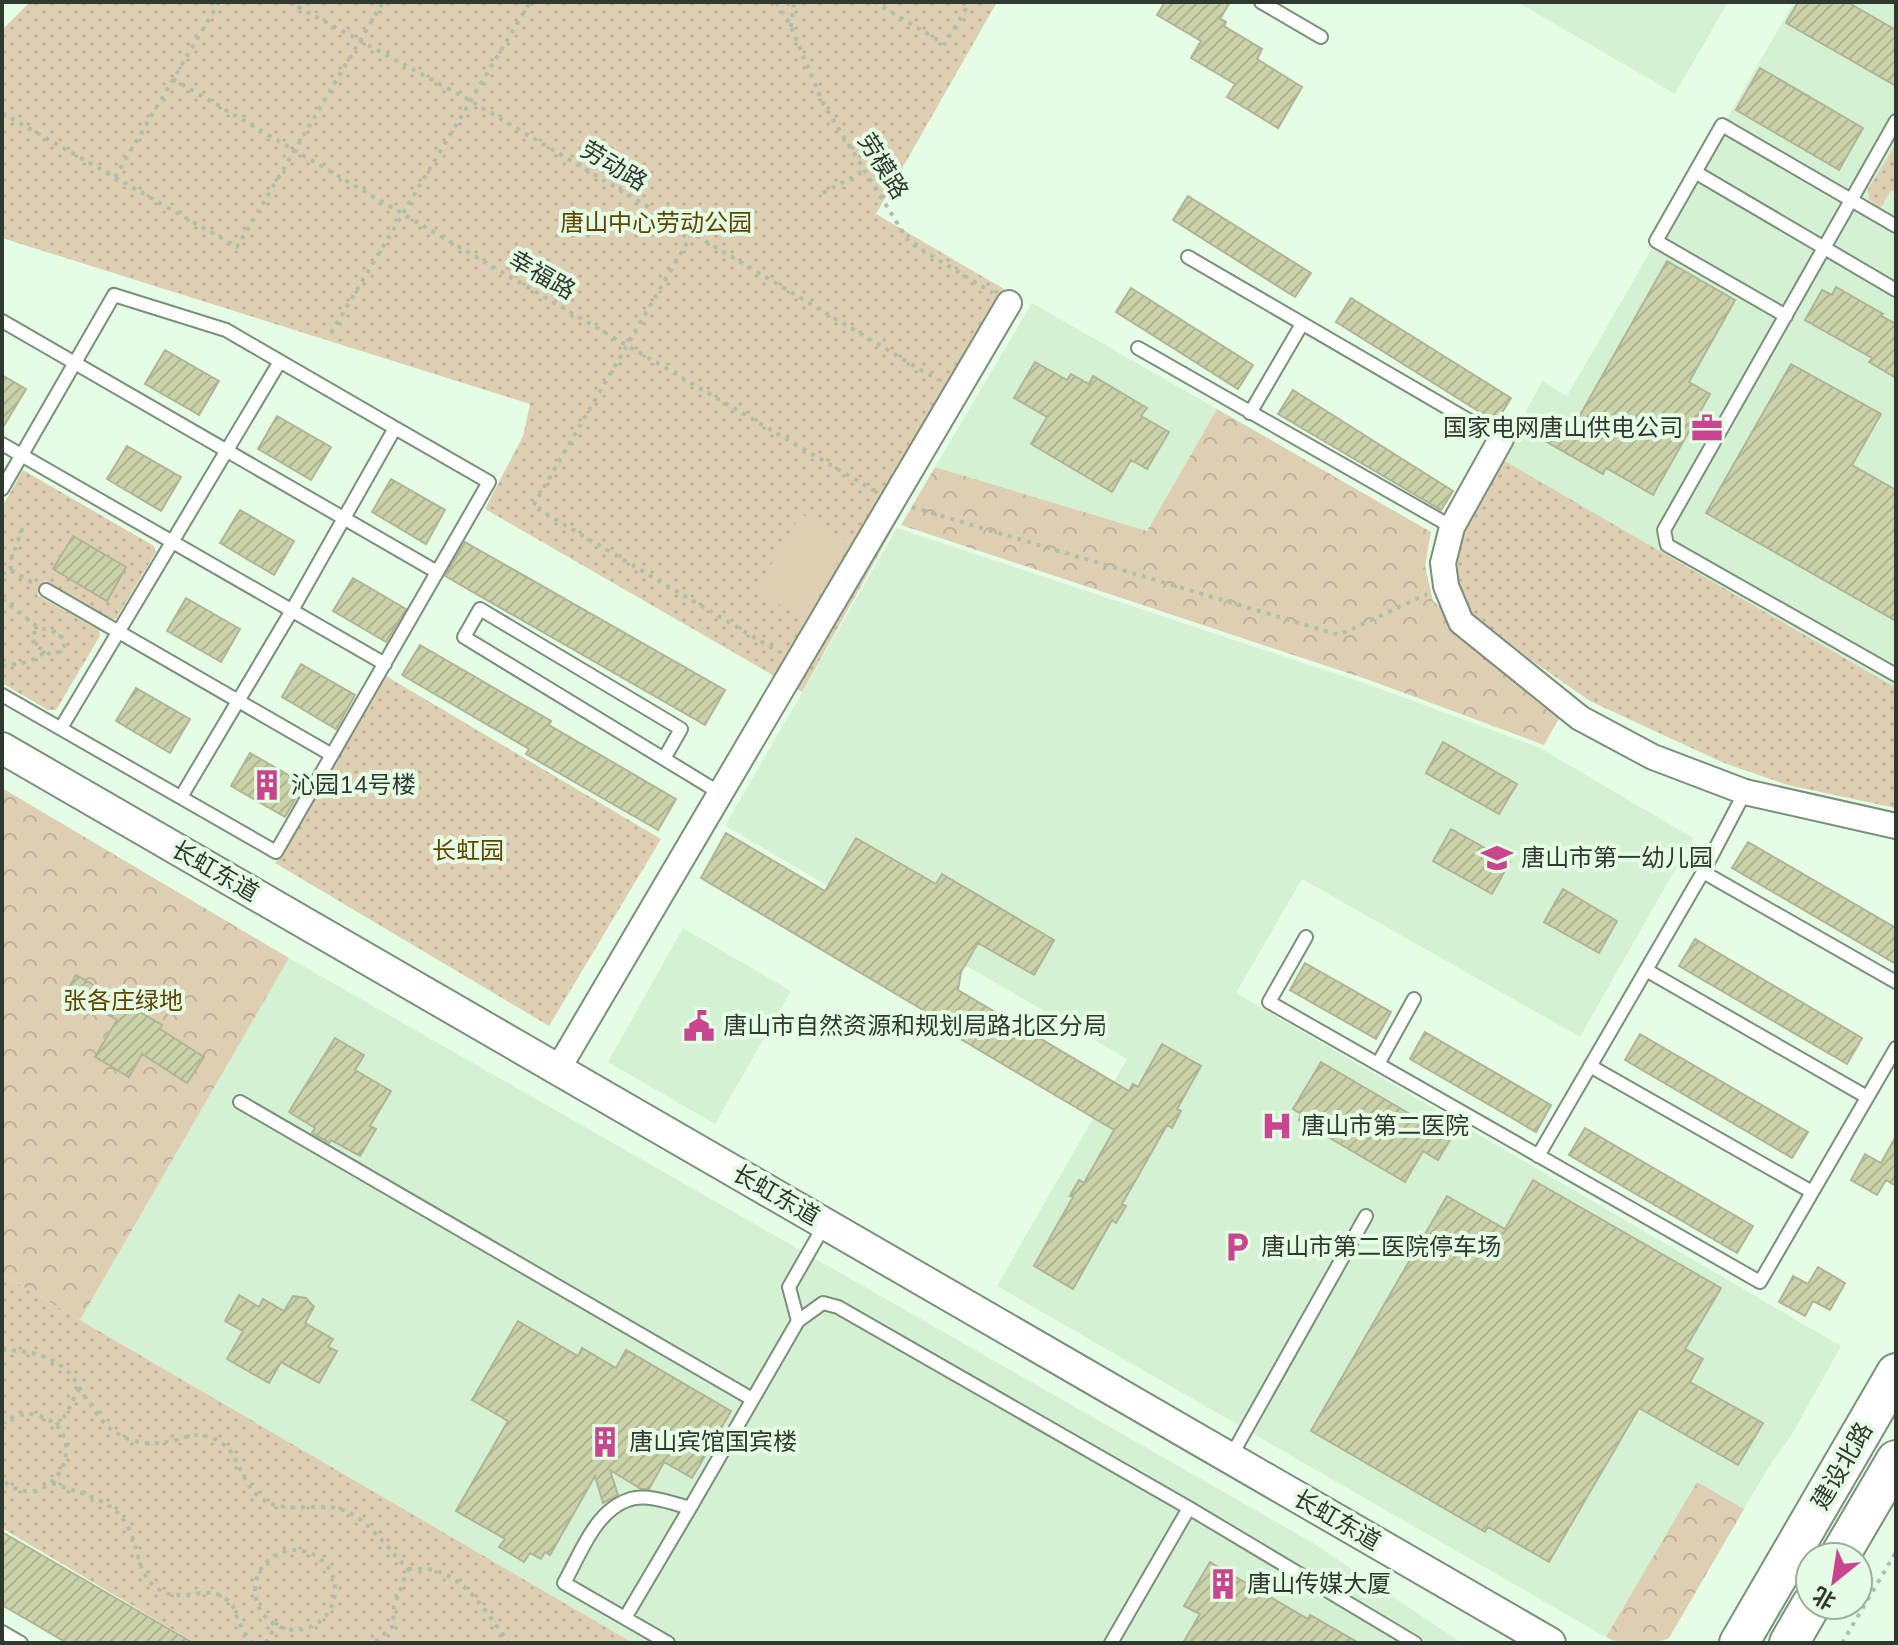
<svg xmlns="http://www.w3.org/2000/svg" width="1898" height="1645" font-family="Mulish,'Noto Sans SC',sans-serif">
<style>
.built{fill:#d4f1d4}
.green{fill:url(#green-dots)}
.forest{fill:url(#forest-crowns)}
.pitch{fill:#decfb3}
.building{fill:url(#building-hatch);stroke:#b0b496;stroke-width:2}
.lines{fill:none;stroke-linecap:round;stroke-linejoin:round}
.service-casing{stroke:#7a907a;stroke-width:16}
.minor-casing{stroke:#7a907a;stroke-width:28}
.tertiary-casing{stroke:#7a907a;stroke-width:34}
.primary-casing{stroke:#7a907a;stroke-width:42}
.path{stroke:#adc0ac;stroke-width:4;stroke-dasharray:4 6;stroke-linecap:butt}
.service{stroke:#fff;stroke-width:12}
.minor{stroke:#fff;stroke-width:24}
.tertiary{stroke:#fff;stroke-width:30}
.primary{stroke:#fff;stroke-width:38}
.labels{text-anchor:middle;stroke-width:8;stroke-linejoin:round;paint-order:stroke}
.street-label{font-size:24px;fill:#303930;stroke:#e5fde4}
.park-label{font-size:24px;fill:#5f4400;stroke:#e5fde4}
.poi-label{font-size:24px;fill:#303930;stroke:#e5fde4;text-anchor:start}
</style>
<defs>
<pattern id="green-dots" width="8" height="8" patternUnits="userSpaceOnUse" patternTransform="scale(2)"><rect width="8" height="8" fill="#decfb3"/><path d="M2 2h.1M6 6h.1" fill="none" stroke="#bfb29a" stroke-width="1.8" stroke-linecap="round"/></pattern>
<pattern id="forest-crowns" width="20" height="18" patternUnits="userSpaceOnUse" patternTransform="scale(2)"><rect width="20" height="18" fill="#decfb3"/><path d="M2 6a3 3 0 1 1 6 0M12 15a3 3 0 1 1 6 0" fill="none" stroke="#bfb29a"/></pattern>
<pattern id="building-hatch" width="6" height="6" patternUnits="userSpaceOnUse" patternTransform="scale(2)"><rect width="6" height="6" fill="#cbd1a8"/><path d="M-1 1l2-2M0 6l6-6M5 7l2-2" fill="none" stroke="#afb491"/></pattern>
</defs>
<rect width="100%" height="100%" fill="#e5fde4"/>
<!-- built -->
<path class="built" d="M1517,2H1728L1675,94Z
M1794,2H1896V808L1788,785L1724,763L1590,701L1501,459L1542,381L1567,396Z
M1032,303L1217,409L1147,531L935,467Z
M897,528L1370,685L1540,748L1693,838L1580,1037L1302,879L1236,993L1841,1346L1791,1436L1768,1468L1669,1638L1661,1643H1616L997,1286L1127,1059L725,826Z
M683,928L791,991L715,1124L608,1062Z
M289,958L1313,1543L1462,1643H633L80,1320Z"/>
<!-- green -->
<path class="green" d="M30,2H997L876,214L1021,299L802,692L485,509L523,436L530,404L2,238V30Z
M1896,144V192L1891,190L1880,209L1869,199L1868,189Z
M1501,459L1896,688V808L1788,785L1724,763L1590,701L1473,620L1450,588L1457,545Z
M23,470L154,546L156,552L116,619H110L45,581L37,595L99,630L100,636L56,710H48L2,683V507Z
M386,676L661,839L549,1026L275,863Z
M2,1274L80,1320L633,1643H195L2,1528Z"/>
<!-- forest -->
<path class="forest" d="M1217,409L1431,532L1425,566L1433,601L1564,710L1544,745L1372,681L901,525L935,467L1147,531Z
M2,788L289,958L80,1320L2,1274Z
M1697,1482L1744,1509L1669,1638C1653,1645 1622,1645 1606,1637Z"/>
<!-- pitch -->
<path class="pitch" d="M801,514L850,542L805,619L756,591Z"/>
<!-- building -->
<path class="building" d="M1165,2H1230L1220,19L1226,22L1224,26L1262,49L1257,59L1302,87L1278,128L1227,97L1235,84L1191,58L1201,41L1157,15Z
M1798,2H1847L1896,30V86L1786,23Z
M1760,68L1863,128L1839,170L1736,110Z
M1188,196L1311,273L1295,297L1173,220Z
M1667,261L1735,300L1689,382L1710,394L1653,495L1606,468L1603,474L1540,438L1553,414L1574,426Z
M1836,287L1883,314L1881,316L1896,324V378L1869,362L1872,358L1805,320L1822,290L1832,295Z
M1131,288L1253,365L1238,389L1116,312Z
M1351,298L1511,398L1496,422L1336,322Z
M165,350L219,381L199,415L145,384Z
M1035,362L1067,380L1071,374L1089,384L1093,376L1147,408L1141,416L1169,432L1147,469L1131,460L1112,492L1031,444L1047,417L1014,398Z
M1791,364L1881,414L1852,465L1896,490V621L1706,513Z
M2,375L26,389L2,429Z
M1293,390L1453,491L1441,510L1278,414Z
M277,416L331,447L311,480L258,449Z
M127,446L181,477L161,511L107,479Z
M391,479L445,510L426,544L372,512Z
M240,510L294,541L274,575L220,543Z
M73,536L126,567L107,601L53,569Z
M465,542L725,690L705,725L445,576Z
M353,578L406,609L386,642L333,611Z
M186,598L240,629L221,662L167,631Z
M420,645L551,721L549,725L676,799L658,830L526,754L529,749L402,675Z
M301,664L355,695L336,729L282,697Z
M136,688L190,719L170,753L116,721Z
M1443,742L1517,784L1499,814L1426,773Z
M250,753L304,784L285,817L231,786Z
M1451,829L1510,862L1492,894L1433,861Z
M726,833L825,891L856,838L936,884L942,874L1054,940L1034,975L978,943L961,972L958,990L1129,1091L1133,1084L1138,1087L1162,1044L1201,1066L1177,1109L1181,1111L1172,1128L1167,1125L1122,1204L1126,1206L1116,1223L1112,1220L1073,1289L1034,1266L1073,1197L1070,1196L1079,1180L1084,1183L1114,1130L925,1018L928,1013L701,878Z
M1748,842L1896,928V964L1732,868Z
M1563,889L1617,921L1599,953L1544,922Z
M1695,939L1862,1038L1847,1064L1679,966Z
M1305,963L1391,1012L1376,1039L1290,990Z
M76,975L162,1025L160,1029L204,1057L187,1083L142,1054L129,1077L95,1057L117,1020L67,991Z
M1425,1032L1551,1105L1536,1132L1410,1059Z
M1640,1034L1808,1132L1792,1158L1625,1060Z
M335,1038L364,1055L355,1070L391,1091L370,1126L376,1129L360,1156L331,1140L329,1143L312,1133L315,1128L289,1112Z
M1321,1062L1451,1138L1438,1160L1423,1151L1405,1182L1299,1120L1301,1114L1293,1109Z
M1585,1128L1753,1226L1737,1253L1569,1155Z
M1896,1136V1186L1886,1180L1877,1195L1851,1180L1865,1154L1881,1163Z
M1533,1180L1721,1288L1685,1349L1703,1359L1690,1382L1763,1423L1738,1465L1639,1408L1549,1562L1488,1527L1485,1532L1311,1431L1447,1196L1505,1229Z
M1818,1267L1845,1283L1830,1310L1813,1301L1805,1316L1779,1302L1793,1276L1808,1284Z
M239,1295L259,1307L263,1299L284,1311L293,1296L306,1298L314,1307L305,1323L333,1339L328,1347L337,1351L319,1383L281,1362L269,1383L227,1359L243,1331L225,1321Z
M518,1321L578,1356L582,1348L616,1368L626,1350L731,1411L692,1478L664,1462L649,1489H641L610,1470L618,1495L603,1503L595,1476L550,1555L545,1552L541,1559L530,1553L524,1562L499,1547L505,1539L456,1511L508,1421L472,1400Z
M2,1532L193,1643H67L2,1605Z
M1210,1562L1308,1619L1310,1615L1359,1643H1183L1200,1614L1184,1606Z"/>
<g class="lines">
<defs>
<path id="service" d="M1261,2L1321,37
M1896,121L1664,530L1667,545L1896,675
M1695,172L1896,290
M1188,257L1501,439
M1786,316L1656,241L1722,125L1896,226
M2,321L437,572
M1138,348L1452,527
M1250,413L1302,324
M2,444L385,664
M2,489L114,295L226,330L395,428L291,612L181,797
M46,590L332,755
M2,695L276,852L489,482L395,428
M61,728L279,363
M665,757L681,729L480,609L464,637L720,793
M1703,872L1896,982
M1306,937L1269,1002L1760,1282L1896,1048
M1646,970L1867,1097
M1378,1064L1414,999
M1590,1066L1812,1192
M240,1102L752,1399
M1538,1156L1703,872L1745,792
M798,1321L789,1287L825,1224
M1230,1458L1366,1216
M690,1508L798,1321L823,1303L838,1307L1189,1508L1415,1643
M625,1618L690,1508C672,1503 646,1493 628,1500C595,1511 580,1555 564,1583L668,1643
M2,1632L21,1643
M1111,1643L1189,1508"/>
<path id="minor" d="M1501,439L1452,527L1443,563L1446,586L1461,622L1580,718L1653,757L1745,792L1896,826
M558,1069L1009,303"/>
<path id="tertiary" d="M2,748L1550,1643"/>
<path id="primary" d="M1839,1557L1896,1460
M1739,1643L1896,1373
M1789,1643L1811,1605"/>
</defs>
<!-- service casing -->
<use href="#service" class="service-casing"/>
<!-- minor casing -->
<use href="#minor" class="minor-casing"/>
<!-- tertiary casing -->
<use href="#tertiary" class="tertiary-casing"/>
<!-- primary casing -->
<use href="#primary" class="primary-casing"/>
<!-- path -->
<path class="path" d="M289,2L471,101L938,380
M776,2L791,27L824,105L909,242L993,293
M874,2L945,44L970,2
M791,27L794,2
M173,79L875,491
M2,113L237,247L383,2
M115,177L219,2
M823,193L865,171
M692,234L533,506L779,652
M331,333L530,2
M912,507L1339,635L1427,594
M11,570V560L24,524
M2,574L11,570L33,583
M2,599L38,627L59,633L65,643L63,650L51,655L35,645L32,637L38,627
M2,666C16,664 34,663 44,652
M2,1350C24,1350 48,1354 65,1369C75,1377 82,1393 90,1404C96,1413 104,1425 114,1431C132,1444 151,1445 172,1441C182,1439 192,1434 202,1435C243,1442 235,1481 262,1499C287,1515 313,1502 340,1509C368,1517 388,1550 408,1569L394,1606L393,1626L374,1643
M2,1424C12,1416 24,1412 37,1415C98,1431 52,1523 2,1480
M56,1425L63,1419L79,1389
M52,1483C90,1497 124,1500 135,1546C139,1560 142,1576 153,1585C181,1610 211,1577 232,1605C235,1609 236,1617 239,1622C242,1630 247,1637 253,1643
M255 1590a40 40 0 1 1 80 0a40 40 0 1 1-80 0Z
M408,1569C416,1569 426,1568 433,1570C468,1578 489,1617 509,1643
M266,1643L278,1621
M1842,1643L1896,1552"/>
<!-- service -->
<use href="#service" class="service"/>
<!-- minor -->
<use href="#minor" class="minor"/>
<!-- tertiary -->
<use href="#tertiary" class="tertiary"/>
<!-- primary -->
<use href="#primary" class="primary"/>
</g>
<!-- icons -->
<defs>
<symbol id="office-bare" viewBox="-9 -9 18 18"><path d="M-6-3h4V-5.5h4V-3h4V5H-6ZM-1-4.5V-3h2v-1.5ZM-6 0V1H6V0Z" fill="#c8468f" stroke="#e5fde4" stroke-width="2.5" paint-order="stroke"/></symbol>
<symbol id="building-bare" viewBox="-9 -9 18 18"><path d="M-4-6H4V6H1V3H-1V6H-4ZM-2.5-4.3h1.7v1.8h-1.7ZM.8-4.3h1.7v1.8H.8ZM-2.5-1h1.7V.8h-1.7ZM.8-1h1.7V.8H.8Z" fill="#c8468f" stroke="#e5fde4" stroke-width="2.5" paint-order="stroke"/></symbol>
<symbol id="school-bare" viewBox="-9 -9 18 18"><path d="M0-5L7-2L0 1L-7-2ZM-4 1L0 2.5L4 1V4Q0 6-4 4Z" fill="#c8468f" stroke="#e5fde4" stroke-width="2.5" paint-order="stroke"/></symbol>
<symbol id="civic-bare" viewBox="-9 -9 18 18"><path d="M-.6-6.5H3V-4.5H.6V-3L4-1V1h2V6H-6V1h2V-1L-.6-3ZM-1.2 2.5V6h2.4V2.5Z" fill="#c8468f" stroke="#e5fde4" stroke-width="2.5" paint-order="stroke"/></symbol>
<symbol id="hospital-bare" viewBox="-9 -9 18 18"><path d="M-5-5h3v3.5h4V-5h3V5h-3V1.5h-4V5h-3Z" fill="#c8468f" stroke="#e5fde4" stroke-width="2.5" paint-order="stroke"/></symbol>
<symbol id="parking-bare" viewBox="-9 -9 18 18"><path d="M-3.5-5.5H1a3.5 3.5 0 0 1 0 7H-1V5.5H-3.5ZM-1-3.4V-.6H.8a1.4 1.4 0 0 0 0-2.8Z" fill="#c8468f" stroke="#e5fde4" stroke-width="2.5" paint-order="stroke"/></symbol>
</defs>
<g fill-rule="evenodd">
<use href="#office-bare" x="1685" y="406" width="44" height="44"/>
<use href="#building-bare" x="245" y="763" width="44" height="44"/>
<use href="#school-bare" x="1475" y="836" width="44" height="44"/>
<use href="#civic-bare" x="677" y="1004" width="44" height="44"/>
<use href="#hospital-bare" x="1255" y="1104" width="44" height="44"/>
<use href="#parking-bare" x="1215" y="1225" width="44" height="44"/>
<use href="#building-bare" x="583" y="1420" width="44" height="44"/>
<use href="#building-bare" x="1201" y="1562" width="44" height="44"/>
</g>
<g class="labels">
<!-- street labels -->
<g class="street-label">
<text transform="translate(614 166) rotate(31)" y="8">劳动路</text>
<text transform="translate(883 166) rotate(58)" y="8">劳模路</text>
<text transform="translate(542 275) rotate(30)" y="8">幸福路</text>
<text transform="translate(215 871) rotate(30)" y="8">长虹东道</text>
<text transform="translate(776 1195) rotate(30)" y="8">长虹东道</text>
<text transform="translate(1842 1466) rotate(-60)" y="8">建设北路</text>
<text transform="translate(1337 1520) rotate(30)" y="8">长虹东道</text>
</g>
<!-- park labels -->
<g class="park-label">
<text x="656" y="231">唐山中心劳动公园</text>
<text x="468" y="859">长虹园</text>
<text x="123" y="1009">张各庄绿地</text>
</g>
<!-- poi labels -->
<g class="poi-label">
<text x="1683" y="436" text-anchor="end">国家电网唐山供电公司</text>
<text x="291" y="793">沁园14号楼</text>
<text x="1521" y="866">唐山市第一幼儿园</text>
<text x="723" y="1034">唐山市自然资源和规划局路北区分局</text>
<text x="1301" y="1134">唐山市第二医院</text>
<text x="1261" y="1255">唐山市第二医院停车场</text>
<text x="629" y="1450">唐山宾馆国宾楼</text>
<text x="1247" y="1592">唐山传媒大厦</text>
</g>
</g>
<!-- border -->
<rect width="1898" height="1645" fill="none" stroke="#303930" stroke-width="8"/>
<!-- north arrow -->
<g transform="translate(1834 1581) rotate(210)"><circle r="38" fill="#e5fde4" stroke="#9daf9c" stroke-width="2"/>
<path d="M0-6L14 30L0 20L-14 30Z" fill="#c8468f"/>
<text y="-12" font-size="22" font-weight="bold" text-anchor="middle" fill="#303930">北</text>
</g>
</svg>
